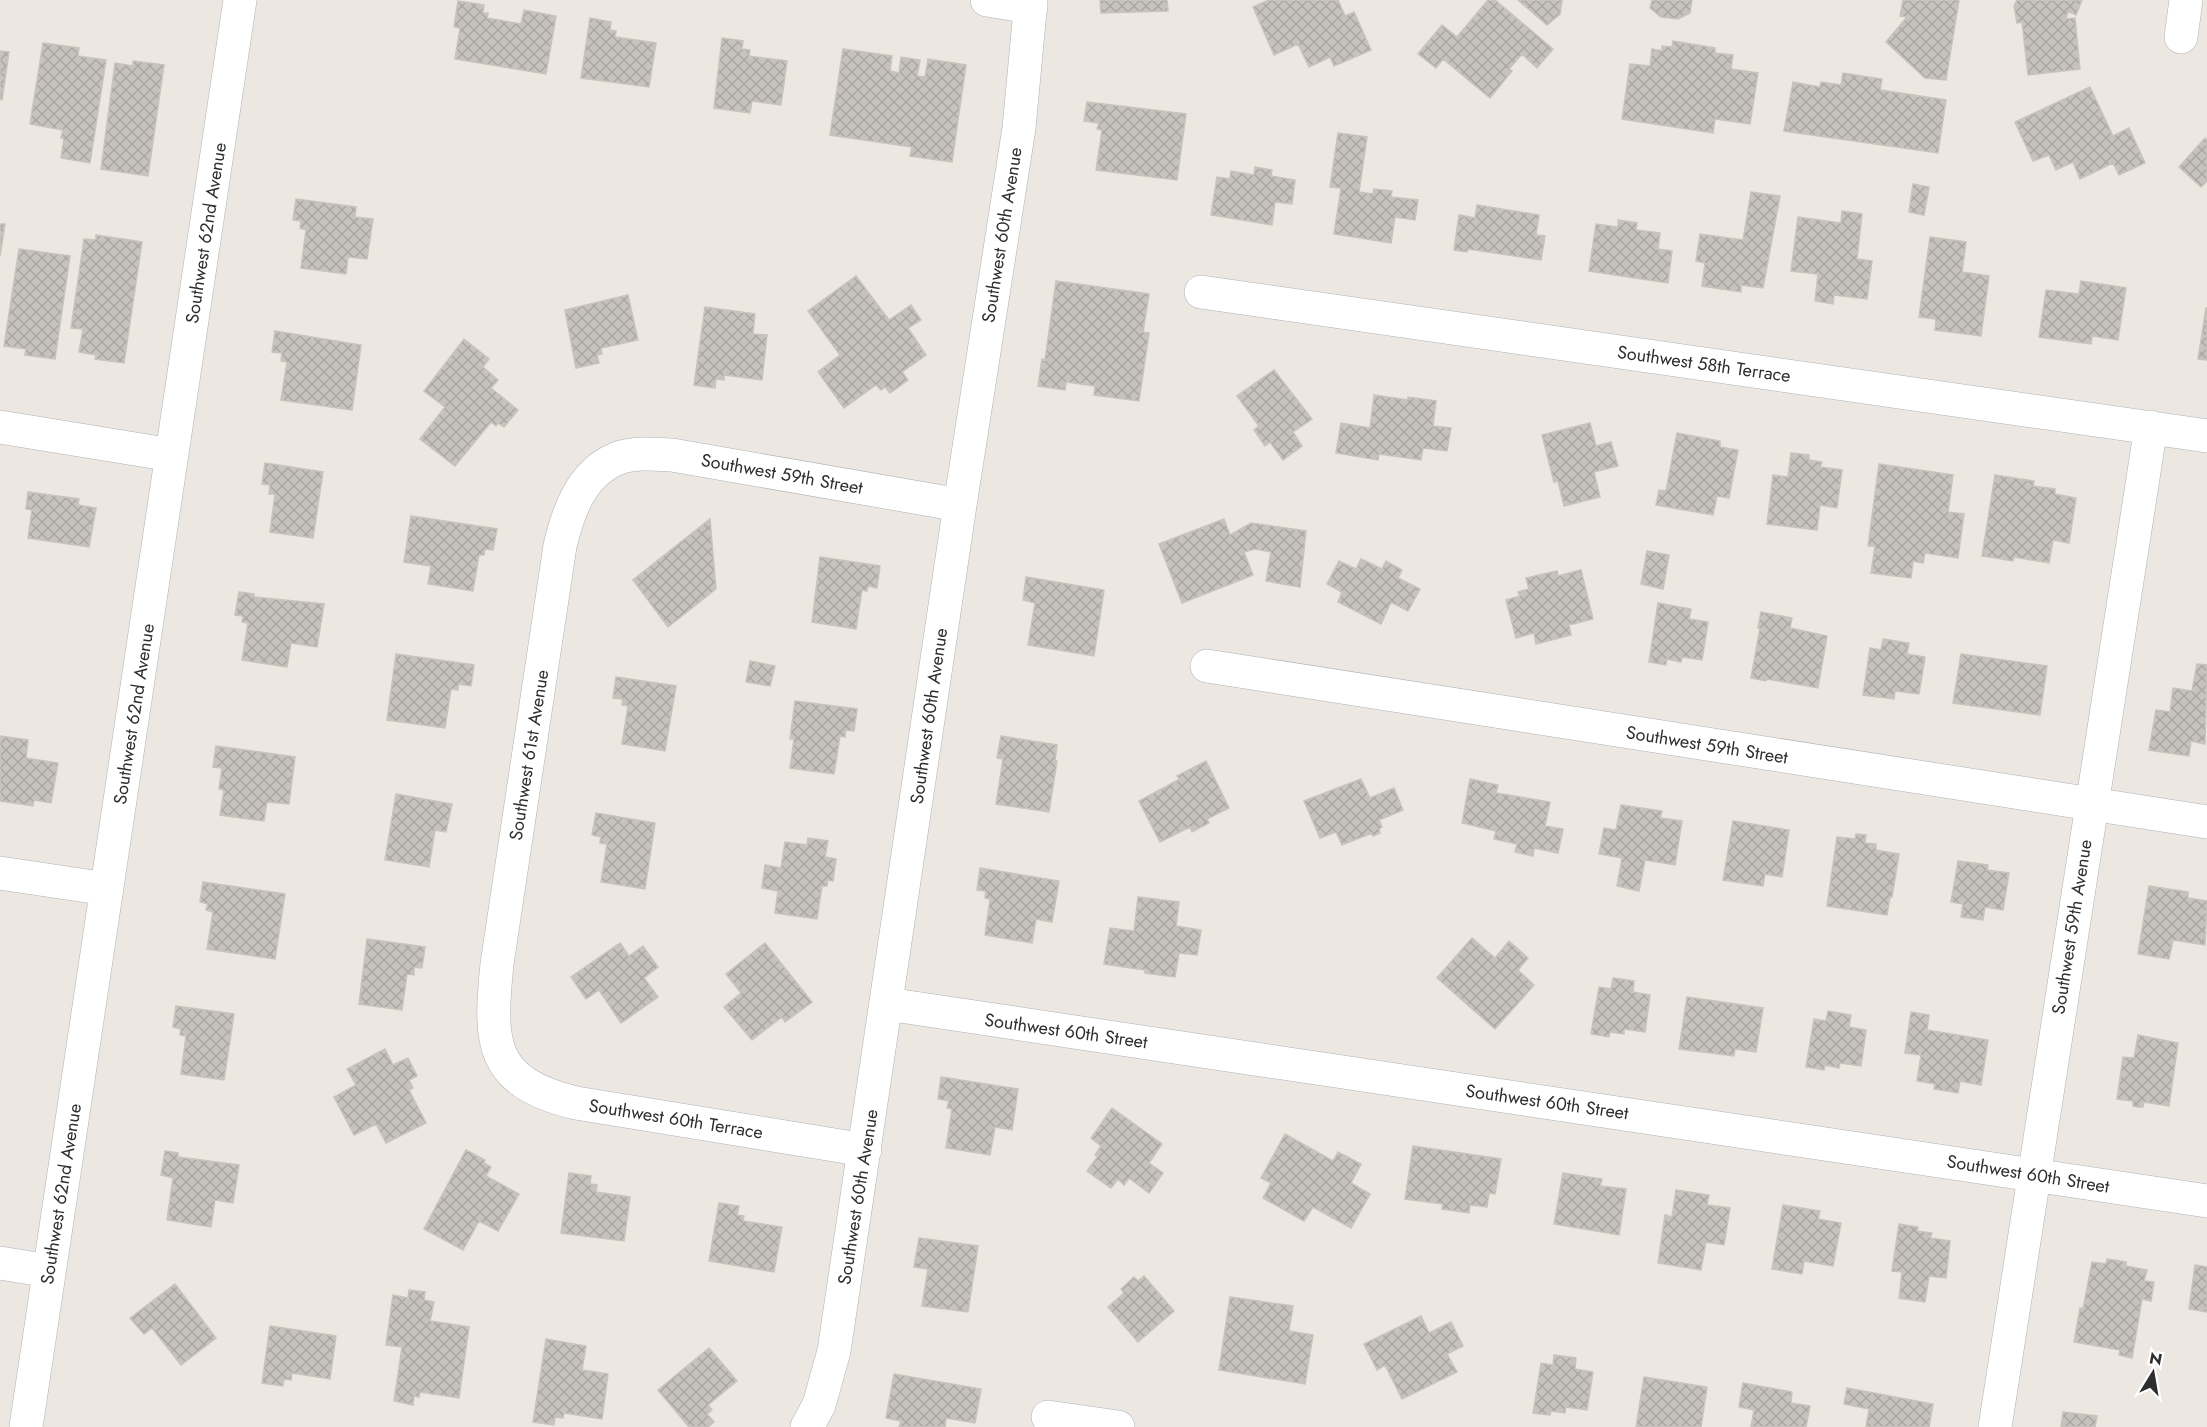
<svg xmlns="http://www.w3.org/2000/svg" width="2207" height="1427" font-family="Jost,sans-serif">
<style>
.building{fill:url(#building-cross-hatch);stroke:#c9c3bc;stroke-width:1.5}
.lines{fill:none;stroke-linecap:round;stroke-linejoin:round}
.minor-casing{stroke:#aeb1b8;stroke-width:34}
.minor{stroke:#fff;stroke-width:33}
.labels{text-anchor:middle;stroke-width:4.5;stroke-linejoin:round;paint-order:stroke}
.street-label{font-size:18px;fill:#2e2e2e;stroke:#fff}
</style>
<defs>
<pattern id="building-cross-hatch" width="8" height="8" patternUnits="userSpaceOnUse" patternTransform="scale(1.5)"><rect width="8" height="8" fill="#c6c2bd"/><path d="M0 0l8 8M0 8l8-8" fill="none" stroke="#aaa7a3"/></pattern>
</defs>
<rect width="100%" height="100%" fill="#ede7e2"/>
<!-- building -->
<path class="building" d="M1100,0H1167L1168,11L1101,13Z
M1269,0H1338L1345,16L1354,12L1371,50L1334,66L1330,57L1309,67L1298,44L1274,55L1253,7Z
M1488,0H1495L1553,49L1537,68L1522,54L1509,69L1512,71L1490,98L1443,59L1436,68L1418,54L1442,25L1457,37Z
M1518,0H1562L1560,14L1547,25Z
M1652,0H1692L1690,13L1678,19L1661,17L1650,8Z
M1903,0H1959L1946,80L1925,78L1886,42L1907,17L1900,16Z
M2017,0H2082L2076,15L2068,11L2066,19L2075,18L2080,69L2028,75L2022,22L2017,23L2014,6Z
M458,1L484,5L483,13H488L487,18L521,24L524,10L556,16L546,74L455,59L460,28L454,27Z
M590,18L611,22L610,30L616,31L615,37L656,43L649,87L581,78Z
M722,38L743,41L742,49L750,50L749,56L787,61L781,105L752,101L750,113L714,108Z
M1673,41L1715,48V53L1733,55L1731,69L1758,73L1750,124L1715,119L1713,133L1622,119L1630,64L1650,66L1652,49L1662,51V46L1672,47Z
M43,43L79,48L78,56L106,60L90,163L61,158L64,138H61L63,130L30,124Z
M843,49L892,56L890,71L899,73L901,57L920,60L917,76L925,77L928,59L966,65L952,162L910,156L912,147L830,135Z
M0,51L9,52L2,100L0,99Z
M133,61L164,65L148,176L101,169L115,63L133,66Z
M1843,73L1882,79L1880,90L1946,100L1938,153L1784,131L1793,82L1820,87L1821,82L1841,85Z
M2090,87L2113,136L2129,128L2145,163L2119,175L2113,163L2080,179L2073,162L2056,170L2049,155L2033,161L2015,122Z
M1087,102L1186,114L1177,180L1096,170L1102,130L1097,129L1099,123L1084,121Z
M1338,133L1367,137L1359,192L1373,194L1374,189L1392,191L1391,197L1418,200L1415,220L1395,217L1391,243L1334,234L1341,188L1330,187Z
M2205,138L2207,140V181L2201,187L2179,167Z
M1255,167L1272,170L1271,176L1295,180L1292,204L1275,202L1272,225L1211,215L1217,177L1230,179L1231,171L1254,175Z
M1913,184L1929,187L1924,215L1909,212Z
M1751,192L1780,196L1763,288L1741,285V292L1702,286L1705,263L1696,261L1700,234L1743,240Z
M296,199L356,207L355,217L373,219L367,259L348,257L346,274L301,268L306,230L300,228L301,221L293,220Z
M1477,205L1539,215L1536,235L1545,236L1541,260L1468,249L1467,252L1454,250L1459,215L1475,218Z
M1842,211L1862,214L1857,259L1872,261L1867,299L1834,295L1833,304L1815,301L1818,274L1791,271L1798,217L1841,223Z
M1618,220L1637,223L1636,230L1660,233L1658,249L1672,251L1668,283L1589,271L1596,224L1618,227Z
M0,224H5L0,256Z
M96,235L142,242L124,363L95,359L96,355L79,352L83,329L71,328L84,239L96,240Z
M1930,237L1966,242L1962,272L1989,276L1981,336L1935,330L1936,319L1919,317Z
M19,249L70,256L55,359L25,355L26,349L4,346Z
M856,276L889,320L911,305L921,320L908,328L926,355L902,372L908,380L890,393L885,387L881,390L876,385L844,408L818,372L840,355L808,311Z
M1056,281L1149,294L1143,332L1149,333L1139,401L1094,395L1095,386L1066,382L1065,390L1038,386L1042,359L1045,360Z
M2081,281L2126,288L2118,340L2092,336L2091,344L2039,337L2046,290L2079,294Z
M628,295L638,340L601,348L602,354L597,355L599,363L576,368L565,310Z
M705,307L755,314L753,334L767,335L762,380L724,375V380L716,379L715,388L694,385Z
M2206,308H2207V360L2198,359Z
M275,331L361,345L352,410L281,400L287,362L281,361L282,353L272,352Z
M464,339L489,359L483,367L498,380L491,388L518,410L504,427L498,423L496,426L491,422L455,466L420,439L445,407L424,391Z
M1274,370L1312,419L1293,432L1302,446L1283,460L1270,442L1265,446L1254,430L1259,426L1237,396Z
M1374,395L1408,400V397L1436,401L1433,426L1451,428L1447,451L1423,448L1421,460L1379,454L1378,460L1336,453L1341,423L1370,428Z
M1590,423L1596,446L1611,442L1618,466L1594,472L1600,497L1564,506L1558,481L1554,482L1542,435Z
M1677,433L1720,441V447L1738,450L1729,498L1717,496L1713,515L1656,505L1659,490L1666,491Z
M1791,453L1809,455V460L1822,462L1820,467L1842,470L1837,508L1820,505L1817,530L1767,524L1773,475L1788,477Z
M265,463L323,472L313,538L270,532L275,494H269L270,485L262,484Z
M1879,464L1953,475L1948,512L1964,514L1958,558L1925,553L1923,563L1913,561L1911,578L1871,573L1875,546H1868Z
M1995,475L2034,481L2033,486L2055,489V494L2076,498L2069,543L2053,540L2049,563L2014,557L2013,561L1982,556Z
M28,492L79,499L78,505L96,508L89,547L28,538L32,510L26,509Z
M411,516L497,529L493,550L485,549L484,555H479L473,591L428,584L431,566L404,562Z
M710,519L716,589L668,627L633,580Z
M1224,519L1230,535L1251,523L1306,531L1300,587L1266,581L1271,552L1255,549L1244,552L1253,575L1182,603L1159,544Z
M1647,551L1669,555L1663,589L1641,584Z
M820,557L880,566L877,588L868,586L867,591L862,590L856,629L812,622Z
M1361,559L1382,569L1386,561L1402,570L1398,578L1420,589L1408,611L1391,602L1381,624L1338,602L1342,592L1327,584L1339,561L1356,569Z
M1581,570L1593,619L1569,625L1571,635L1536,644L1534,633L1516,638L1506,600L1520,596L1518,592L1529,589L1526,578L1557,571L1558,576Z
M1026,577L1104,590L1094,656L1028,645L1035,603L1023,600Z
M239,592L254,594V597L324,604L317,647L291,643L287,667L242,660L248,623L242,622L243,616L235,615Z
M1658,603L1691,609L1689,619L1708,622L1702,660L1682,657L1681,662L1667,659L1666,665L1649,662Z
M1761,612L1792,618L1790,628L1827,636L1818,688L1767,679L1766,681L1751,678L1760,628H1758Z
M1883,639L1909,643L1907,654L1925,657L1919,694L1895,691L1894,699L1863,695L1870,648L1881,650Z
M396,654L474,665L471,686L458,684V690L451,689L445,728L387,720Z
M1961,654L2047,666L2040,715L1953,703Z
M750,661L775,666L770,686L746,682Z
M2197,664L2207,665L2205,744L2191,741L2189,756L2149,750L2156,710L2170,712L2173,688L2192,691Z
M616,677L676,686L665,751L622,744L628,706L622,705L623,699L613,698Z
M795,701L857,709L854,731L846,730L845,737L840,736L834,774L790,768L794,739H790Z
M0,736L28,740L26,758L58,763L51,803L34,800L33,806L0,801Z
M1001,736L1057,745L1055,761H1057L1049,812L996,804L1003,759L997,758Z
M216,746L295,757L289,804L267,802L264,821L220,815L224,790L219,789L222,768L213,767Z
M1206,761L1229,808L1207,819L1209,823L1192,832L1190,827L1160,842L1139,801L1180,779L1177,776Z
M1361,779L1370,798L1394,788L1403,810L1379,820L1382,827L1379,829L1380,833L1373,836L1372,833L1342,845L1336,832L1320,838L1304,801Z
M1470,779L1498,785L1496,793L1550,802L1545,826L1563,829L1558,853L1534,848L1533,856L1515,852L1517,844L1494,839L1496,831L1462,823Z
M396,794L452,804L446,832L435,830L429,867L385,860Z
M1621,805L1662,811L1660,818L1682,821L1675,865L1645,860L1639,891L1617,886L1622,858L1599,854L1604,828L1616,830Z
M596,813L655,823L645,889L601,882L607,844L600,843L601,837L592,835Z
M1733,821L1789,830L1782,877L1765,874L1763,886L1723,880Z
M1856,834L1866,835L1865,843L1876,844V850L1899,854L1892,897H1890L1887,915L1827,906L1837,837L1855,839Z
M808,838L828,841L825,857L836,859L833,881L828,880L827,886H822L817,919L775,913L778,891L762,888L765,865L781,868L785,842L807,845Z
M1958,861L1988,865L1987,870L2009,873L2003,910L1985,907L1983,920L1961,917L1963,904L1951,902Z
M980,868L1059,881L1052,922L1036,919L1032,943L985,935L990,899L985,898L986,891L977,890Z
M203,882L285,894L275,959L207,949L213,912L206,910L208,904L200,902Z
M2149,886L2188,892V898L2207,901L2205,945L2173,940L2169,959L2138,954Z
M1138,897L1179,902L1176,926L1201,930L1197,955L1179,953L1175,977L1145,973V970L1104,964L1110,928L1134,931Z
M1472,938L1495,958L1509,941L1528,958L1518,970L1534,985L1495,1029L1437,978Z
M367,939L425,947L422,968L414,967V975L407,974L402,1010L359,1004Z
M620,943L629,956L643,946L658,967L644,978L658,997L621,1023L599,990L586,999L571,977Z
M765,943L812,1002L785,1022L782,1017L752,1040L724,1007L741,993L726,974Z
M1613,978L1634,981L1633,992L1650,995L1645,1032L1624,1029V1034L1610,1032L1609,1037L1591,1034L1599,987L1611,989Z
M1687,997L1763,1008L1756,1052L1735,1049L1734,1056L1679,1049Z
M176,1006L234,1014L224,1080L181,1074L186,1036L180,1035L181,1029L173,1027Z
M1828,1011L1851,1015L1849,1027L1866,1030L1861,1066L1840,1063L1839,1068L1825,1065L1824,1070L1806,1067L1814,1019L1826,1021Z
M1911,1012L1929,1015L1927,1030L1988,1040L1981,1085L1960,1081L1958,1093L1934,1089L1935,1084L1917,1081L1921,1055L1905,1053Z
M2138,1035L2178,1043L2169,1106L2144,1102L2143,1107H2138L2133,1106V1101L2117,1099L2123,1057L2134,1058Z
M385,1049L393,1065L408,1058L417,1076L409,1080L413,1088L409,1090L426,1123L386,1143L376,1124L354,1135L334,1097L356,1085L347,1069Z
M941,1077L1018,1089L1012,1130L995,1127L990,1155L946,1148L952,1109L947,1108L949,1101L938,1099Z
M1112,1108L1162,1144L1149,1163L1163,1173L1149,1193L1129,1178L1124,1185L1118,1179L1111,1188L1087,1171L1098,1156L1095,1155L1101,1146L1091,1138Z
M1285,1134L1333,1161L1338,1152L1361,1164L1351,1183L1370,1194L1351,1228L1313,1207L1304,1221L1263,1198L1271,1183L1261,1178Z
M1413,1146L1501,1159L1495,1194L1489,1193L1487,1207L1470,1205L1469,1213L1442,1209L1443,1204L1405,1199Z
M466,1150L485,1160L484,1163L491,1167L486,1176L519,1194L498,1231L479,1221L463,1250L424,1229Z
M165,1151L178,1153V1157L239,1165L233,1203L215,1200L211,1227L167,1220L173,1178L161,1175Z
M569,1173L591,1176L590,1184L597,1185L596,1192L630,1197L624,1241L561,1233Z
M1563,1173L1602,1179L1600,1186L1626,1189L1619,1235L1554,1224Z
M1676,1190L1709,1195L1707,1205L1730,1208L1724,1245L1706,1242L1701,1270L1658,1263L1665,1215L1672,1217Z
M719,1203L739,1206L737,1215L744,1216L743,1221L782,1227L774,1272L709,1261Z
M1783,1205L1820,1211L1818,1219L1841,1223L1833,1266L1804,1261L1802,1274L1772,1269Z
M1899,1224L1918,1227L1917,1231L1932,1233L1930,1238L1950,1241L1946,1278L1929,1276L1925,1302L1899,1298L1902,1272L1892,1271Z
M919,1238L978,1246L968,1312L922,1306L928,1269L914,1267Z
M2107,1259L2126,1262V1266L2147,1270L2144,1281L2154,1282L2151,1301L2142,1299L2132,1358L2119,1355L2120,1350L2074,1342L2080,1308L2083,1309L2092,1262L2106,1264Z
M2195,1265L2207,1267V1312L2189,1309Z
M1144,1276L1174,1311L1138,1342L1108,1307L1124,1293L1121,1289L1134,1277L1138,1281Z
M175,1284L216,1338L181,1365L152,1328L144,1334L130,1318Z
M409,1290L425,1292L424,1300L434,1302L430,1321L469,1327L459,1398L420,1392L419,1397L414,1396L413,1405L394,1401L402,1347L386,1345L393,1295L408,1298Z
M1230,1297L1293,1306L1289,1331L1313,1335L1305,1384L1219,1370Z
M1421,1316L1429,1333L1451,1322L1463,1346L1447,1354L1457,1372L1402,1399L1385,1365L1377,1370L1364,1344Z
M270,1326L336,1336L330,1379L292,1373L291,1380L284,1379L283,1386L262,1383Z
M546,1339L586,1346L582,1370L608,1374L602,1419L564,1413L563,1418L555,1417L554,1425L533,1422Z
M709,1348L737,1381L708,1405L712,1410L707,1414L714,1422L708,1427H689L658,1390Z
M1554,1355L1576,1358L1575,1369L1593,1372L1587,1410L1566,1407L1565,1413L1551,1411L1550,1415L1533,1413L1541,1363L1553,1365Z
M894,1374L981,1389L975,1423L946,1418L945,1427H899L901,1421L886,1418Z
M1644,1377L1707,1387L1701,1427H1636Z
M1743,1383L1792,1392L1791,1403L1810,1406L1806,1427H1751L1754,1410L1739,1407Z
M1847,1388L1933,1404L1929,1427H1866L1869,1409L1844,1404Z
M2063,1412L2097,1416L2095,1427H2061Z"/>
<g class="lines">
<defs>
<path id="minor" d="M987,0L1031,7
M2181,37L2186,0
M1201,292L2207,436
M0,427L172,455
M1207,666L2207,822
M0,873L107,889
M887,1004L2207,1201
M865,1150L576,1103C489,1082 489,1043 497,964L560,546C568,512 581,474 616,459C633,452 654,454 672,455L960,505
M0,1263L49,1271
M1048,1417L1118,1427
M26,1427L240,0
M807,1427L819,1405L834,1351L960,505L1019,128L1031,0
M1995,1427L2151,427"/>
</defs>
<!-- minor casing -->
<use href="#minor" class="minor-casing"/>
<!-- minor -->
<use href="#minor" class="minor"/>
</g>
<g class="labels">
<!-- street labels -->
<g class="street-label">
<text transform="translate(206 233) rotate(-81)" y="6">Southwest 62nd Avenue</text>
<text transform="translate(1002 235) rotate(-81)" y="6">Southwest 60th Avenue</text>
<text transform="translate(1704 364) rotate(8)" y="6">Southwest 58th Terrace</text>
<text transform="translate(782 474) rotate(10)" y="6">Southwest 59th Street</text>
<text transform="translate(134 714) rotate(-81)" y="6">Southwest 62nd Avenue</text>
<text transform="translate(929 716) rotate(-82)" y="6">Southwest 60th Avenue</text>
<text transform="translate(1707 745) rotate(9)" y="6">Southwest 59th Street</text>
<text transform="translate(529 755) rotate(-81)" y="6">Southwest 61st Avenue</text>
<text transform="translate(2072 927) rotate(-81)" y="6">Southwest 59th Avenue</text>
<text transform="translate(1066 1031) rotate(8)" y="6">Southwest 60th Street</text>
<text transform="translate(1547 1102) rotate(8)" y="6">Southwest 60th Street</text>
<text transform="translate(676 1119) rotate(9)" y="6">Southwest 60th Terrace</text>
<text transform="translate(2028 1174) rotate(9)" y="6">Southwest 60th Street</text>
<text transform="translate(61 1194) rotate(-81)" y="6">Southwest 62nd Avenue</text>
<text transform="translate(858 1197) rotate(-81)" y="6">Southwest 60th Avenue</text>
</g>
</g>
<!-- north arrow -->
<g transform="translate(2153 1373) rotate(11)" stroke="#ffffff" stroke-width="4.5" paint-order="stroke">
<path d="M0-4.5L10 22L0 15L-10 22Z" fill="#2e2e2e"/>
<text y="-9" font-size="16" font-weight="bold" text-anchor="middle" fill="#2e2e2e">N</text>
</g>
</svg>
